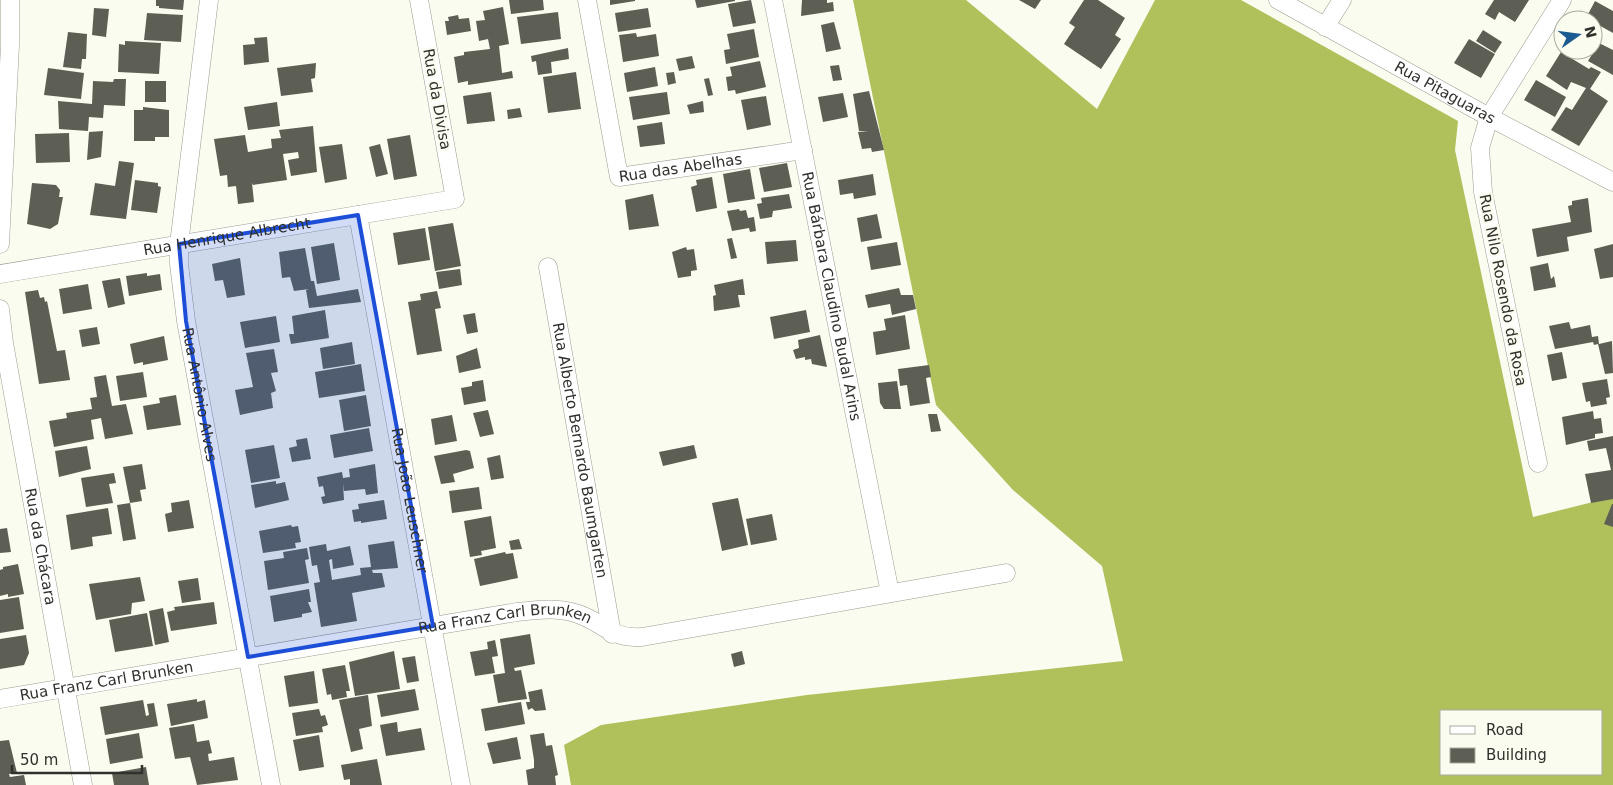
<svg xmlns="http://www.w3.org/2000/svg" width="1613" height="785" font-family="'DejaVu Sans',sans-serif">
<style>
.forest{fill:#b0c05b;fill-rule:evenodd}
.building{fill:#5d5f55}
.lines{fill:none;stroke-linecap:round;stroke-linejoin:round}
.minor-casing{stroke:#9b9d92;stroke-width:19}
.minor{stroke:#fff;stroke-width:18}
.marked{fill:#1d4ed8;fill-opacity:0.2;stroke:#1d4ed8;stroke-width:4;stroke-linejoin:round}
.labels{text-anchor:middle;stroke-width:5;stroke-linejoin:round;paint-order:stroke}
.street-label{font-size:15px;fill:#30312d;stroke:#f9fcef}
</style>
<rect width="100%" height="100%" fill="#f9fcef"/>
<!-- forest -->
<path class="forest" d="M853,0H966L1097,109L1155,0H1241L1458,121L1455,150L1533,517L1613,497V785H571L564,745L601,725L807,695L1123,661L1102,566L1013,490L936,405ZM1442,711H1602V774H1442Z"/>
<!-- building -->
<path class="building" d="M156,0H184L183,10L159,8V6H156Z
M509,0H543L544,10L511,14Z
M610,0H635V1L610,5Z
M695,0H735V1L697,8Z
M751,0L756,23L733,27L728,4Z
M802,0H827V3L833,2L834,11L801,16Z
M1019,0H1041L1035,9Z
M1084,0H1098L1125,18L1115,35L1121,39L1101,69L1064,44L1075,27L1069,23Z
M1494,0H1529L1515,22L1499,12L1495,20L1485,14Z
M1595,1L1613,11V33L1586,18Z
M503,7L509,44L499,46L502,73L512,71L513,78L468,85V81L458,83L454,57L464,55V52L490,49L488,39L479,41L476,21L485,20L483,11Z
M94,8L109,9L106,37L92,35Z
M648,8L651,27L618,32L615,13Z
M558,12L561,39L521,44L517,17Z
M147,13L183,15L181,42L144,40Z
M458,15L459,19L469,18L471,31L447,35L445,21H449L448,17Z
M834,22L841,49L826,52L821,25Z
M754,29L759,57L726,64L724,50L730,49L727,34Z
M1483,30L1502,42L1495,53L1476,41Z
M68,32L87,34L86,59H82L81,69L63,67Z
M636,33L637,37L656,34L659,56L623,62L619,35Z
M267,37L269,62L244,65L243,45L255,44L254,38Z
M1469,39L1495,54L1481,78L1454,63Z
M125,41L161,43L159,74L118,72L119,44L125,45Z
M1599,43L1613,50V75L1588,61Z
M568,48L569,59L551,62L552,73L538,75L536,61L532,62L531,56Z
M1561,52L1589,69L1591,67L1601,72L1590,89L1608,101L1579,146L1551,130L1566,107L1572,110L1586,88L1571,82L1567,90L1546,76Z
M692,56L695,68L679,71L676,59Z
M760,61L766,87L736,94L735,90L728,91L726,77L732,76L730,67Z
M316,63L315,78L311,79L313,92L281,96L277,68Z
M839,65L842,80L833,81L830,66Z
M655,67L658,86L627,92L624,73Z
M48,68L84,73L81,99L44,95Z
M576,72L581,109L548,113L543,77Z
M674,72L676,83L668,85L666,73Z
M709,78L713,95L708,96L704,79Z
M114,79H126L125,106L104,105L103,118L89,117L88,131L59,129L58,101L92,104L93,81L113,82Z
M1536,80L1566,97L1555,117L1524,100Z
M145,81H166V102H145Z
M869,91L884,150L872,152L871,148L862,149L858,132L868,131H859L853,94Z
M491,92L495,121L467,124L463,96Z
M667,92L670,114L633,120L629,97Z
M843,93L848,117L823,122L818,97Z
M766,96L771,125L747,130L741,100Z
M703,101L704,112L690,114L687,105Z
M277,102L280,126L248,130L244,107Z
M143,107L169,110V137H155V141H134V110H143Z
M520,108L522,117L508,119L507,110Z
M662,122L665,144L640,147L637,126Z
M313,126L317,172L291,176L288,160L299,158L298,152L283,154L287,180L253,185L252,183L254,202L238,204L236,186L228,187L227,175L220,176L214,139L245,135L248,152L272,148L271,139L281,138L279,130Z
M103,131L101,157L87,160L89,132Z
M69,133L70,162L36,163L35,134Z
M410,135L417,176L394,180L387,139Z
M342,144L347,179L325,183L319,147Z
M380,144L388,174L376,177L369,147Z
M119,161L134,163L126,219L90,215L95,183L115,186Z
M787,163L792,187L764,192L759,168Z
M750,169L755,199L728,203L723,174Z
M873,174L876,195L854,199L853,193L840,195L838,180Z
M712,177L717,208L696,212L691,187L697,185L696,180Z
M135,180L158,183V186L161,187L157,213L131,210Z
M32,183L56,185L60,190L59,197H63L58,224L50,229L27,224Z
M653,194L659,226L629,230L625,200Z
M789,194L792,208L773,211L772,217L760,219L757,204L762,203L761,198Z
M1588,198L1592,232L1567,237L1569,251L1537,257L1532,229L1571,222L1568,206L1572,205V201Z
M739,209L740,211L746,210L748,218L754,217L756,231L750,232L749,228L732,231L727,211Z
M877,214L882,238L861,242L857,218Z
M453,223L461,266L435,271L428,227Z
M425,228L430,260L398,265L393,233Z
M732,238L737,258L731,259L727,239Z
M796,240L798,261L767,264L765,242Z
M897,242L901,265L871,270L867,247Z
M334,243L340,280L317,284L311,247Z
M1613,244V277L1600,279L1594,249Z
M686,247L687,250L694,249L697,270L691,271V276L678,278L672,252Z
M305,248L311,281H314L317,296L358,289L361,302L309,308L306,290L309,289L294,291L290,277L282,278L279,252Z
M240,258L245,295L227,298L223,280L215,281L212,264Z
M1548,263L1551,279L1554,276L1556,287L1534,291L1530,267Z
M460,269L462,285L439,289L436,272Z
M147,273V276L160,274L162,290L129,296L126,276Z
M120,278L125,304L108,308L102,281Z
M743,279L745,295H738L740,307L714,311L713,296L716,295L714,285Z
M88,284L92,309L63,314L59,289Z
M899,288L901,295H913L916,309L892,315L890,304L868,308L865,295Z
M38,290L40,298L44,297L45,302L47,301L57,351L65,350L70,380L39,384L25,292Z
M437,291L441,308L435,309L442,351L417,355L408,302L421,300L420,294Z
M325,310L329,338L291,344L289,334H294L292,316Z
M806,310L810,332L774,339L770,317Z
M475,313L478,332L467,334L463,315Z
M905,315L910,349L876,355L873,332L886,330L884,319Z
M276,316L280,342L245,348L240,322Z
M1569,322L1571,329L1590,325L1592,337L1598,336L1599,344L1612,341L1613,373L1605,374L1598,344L1594,345L1593,342L1555,349L1549,326Z
M97,327L100,344L82,347L79,330Z
M820,335L827,367L812,364L811,359L805,360V357L796,359L793,350L799,348L798,340Z
M164,336L168,360L143,365V362L134,364L130,344Z
M352,342L355,364L323,369L320,348Z
M477,348L481,368L459,373L456,356Z
M274,349L278,372L271,373L276,391L271,393L273,408L240,415L235,390L253,387L246,353Z
M1562,352L1567,378L1552,381L1547,355Z
M361,364L365,391L319,398L315,372Z
M929,365L931,377L926,378L930,403L910,406L907,385L900,386L898,369Z
M143,372L147,397L120,401L116,376Z
M106,375L112,406L126,404L133,434L105,439L101,418L91,420L94,439L54,447L49,421L67,418L66,413L92,409L90,398L97,397L94,377Z
M1607,379L1610,397L1606,398L1607,404L1591,407L1590,401L1586,402L1582,383Z
M483,380L486,401L464,405L461,388L472,386V382Z
M897,381L901,409H884L880,403L878,383Z
M176,395L181,425L147,430L143,406L160,403L159,398Z
M366,395L371,426L344,431L339,400Z
M488,410L494,434L480,437L473,413Z
M1593,411L1594,419L1601,418L1603,433L1595,434V438L1566,445L1562,417Z
M928,414H937L941,431L931,432Z
M452,415L457,441L435,445L431,419Z
M369,428L373,451L334,458L330,435Z
M1613,436V499L1591,503L1585,474L1611,470L1606,448L1589,451L1587,441Z
M307,438L311,459L292,462L289,448L297,446L296,440Z
M274,445L280,478L251,483L245,450Z
M694,445L697,458L663,466L659,452Z
M87,446L91,469L59,477L55,451Z
M466,450L470,451L474,468L453,474L455,482L441,484L434,456Z
M500,455L504,478L491,480L487,458Z
M142,464L146,489L140,490L142,501L130,503L123,467Z
M375,464L378,493L366,495L365,489L344,491L343,483L344,500L323,504L321,497L325,496L323,486L319,487L317,477L342,472L343,478L350,477L349,469Z
M114,473L116,483L109,484L113,503L86,507L81,478Z
M276,481V484L285,482L289,500L255,508L251,485Z
M479,487L482,509L452,513L449,491Z
M738,498L748,545L722,551L712,503Z
M189,500L194,528L168,532L165,514L172,512L171,503Z
M384,500L387,519L361,523V521L354,522L352,510L359,509L358,504Z
M130,503L136,539L123,541L117,505Z
M1612,504H1613V527L1604,524Z
M108,508L112,534L92,537L93,546L71,550L66,515Z
M772,514L777,540L751,545L746,519Z
M491,516L496,548L481,551L482,555L470,557L464,521Z
M291,525L292,527L298,526L301,542L295,543L296,548L263,553L259,531Z
M7,528L11,552L0,553V529Z
M519,539L522,549L511,550L509,541Z
M394,541L398,568L372,570L373,573H382L385,587L352,593L357,621L321,627L314,583L320,582L317,565L312,566L309,547L326,544L327,551L350,546L354,565L333,569L332,559L329,560L332,580L361,575L360,568L371,567L368,545Z
M307,548L309,559L305,560L309,583L268,590L264,561L284,558L283,552Z
M505,552L506,554L513,553L518,578L480,586L474,559Z
M18,564L24,594L8,597V594L0,596V570L3,569V567Z
M140,577L145,601L132,603L131,614L96,620L89,584Z
M198,578L201,600L182,603L178,581Z
M309,589L311,602H308L312,612L302,614V617L274,622L270,596Z
M19,597L24,629L0,633V600Z
M214,602L217,624L171,631L167,612L175,610L174,607Z
M163,608L169,642L155,645L149,611Z
M147,613L153,646L115,652L109,620Z
M530,634L535,664L514,668L515,671L521,670L527,699L498,703L493,675L505,673L500,639Z
M26,635L29,653L24,665L0,669V639Z
M495,640L498,656L492,657L495,673L475,676L470,652L488,649L487,642Z
M394,651L400,689L355,696L349,662Z
M742,651L745,664L734,667L731,654Z
M415,656L419,681L407,683L402,658Z
M345,665L350,691H346L347,697L332,700L331,694L327,695L322,669Z
M314,671L318,703L289,707L284,676Z
M415,689L419,710L381,717L377,695Z
M542,689L546,710L535,711L532,708L528,710L526,702H530L528,692Z
M368,695L372,726L359,729L363,749L351,752L339,700Z
M197,699V702L205,700L208,718L171,726L167,704Z
M143,700L146,716L149,715L147,704L154,703L158,726L105,735L100,707Z
M521,702L525,724L485,731L481,709Z
M319,709L321,716L325,715L328,725L322,727L323,732L296,736L292,713Z
M397,722L398,732L421,728L425,750L386,756L380,725Z
M194,724L197,742L209,740L212,753L208,754L209,761L234,757L238,780L197,785L190,757L175,759L169,728Z
M139,733L143,758L110,764L106,739Z
M544,733L546,746L552,745L558,775L555,776L556,785H528L526,770L534,768V760L530,735Z
M319,735L324,767L299,771L293,740Z
M517,737L521,759L493,764L487,743Z
M9,740L17,773L9,774L10,777L24,775L26,785H0V741Z
M377,759L382,785H350V779L344,780L341,765Z
M146,767L149,785H114L112,773Z"/>
<g class="lines">
<defs>
<g id="minor">
<path id="s1" d="M209,0L179,244V264L186,321L271,785"/>
<path id="s2" d="M587,0L619,177L803,150"/>
<path id="s3" d="M773,0L890,593"/>
<path id="s4" d="M1278,0L1489,117L1613,182"/>
<path d="M1325,27L1342,0"/>
<path id="s5" d="M358,215L461,785"/>
<path d="M0,244L10,45V0"/>
<path id="s6" d="M548,267L612,634"/>
<path id="s7" d="M0,274L455,199L419,0"/>
<path id="s8" d="M0,309L4,343L83,785"/>
<path d="M1538,463L1483,192L1480,148L1489,117L1562,0"/>
<path id="s9" d="M0,699L517,612C536,610 556,607 575,613C603,621 608,639 642,637L1006,573"/>
</g>
</defs>
<!-- minor casing -->
<use href="#minor" class="minor-casing"/>
<!-- minor -->
<use href="#minor" class="minor"/>
</g>
<!-- marked area -->
<path class="marked" d="M358,215L433,626L248,657L186,321L179,244Z"/>
<g class="labels">
<!-- street labels -->
<g class="street-label">
<text dy="5" stroke="none"><textPath href="#s4" startOffset="191">Rua Pitaguaras</textPath></text>
<text transform="translate(437 99) rotate(80)" y="5">Rua da Divisa</text>
<text dy="5" stroke="none"><textPath href="#s2" startOffset="242">Rua das Abelhas</textPath></text>
<text dy="5" stroke="none"><textPath href="#s7" startOffset="230">Rua Henrique Albrecht</textPath></text>
<text transform="translate(1503 290) rotate(79)" y="5">Rua Nilo Rosendo da Rosa</text>
<text dy="5" stroke="none"><textPath href="#s3" startOffset="302">Rua Bárbara Claudino Budal Arins</textPath></text>
<text dy="5" stroke="none"><textPath href="#s1" startOffset="398">Rua Antônio Alves</textPath></text>
<text dy="5" stroke="none"><textPath href="#s6" startOffset="186">Rua Alberto Bernardo Baumgarten</textPath></text>
<text dy="5" stroke="none"><textPath href="#s5" startOffset="290">Rua João Leuschner</textPath></text>
<text dy="5" stroke="none"><textPath href="#s8" startOffset="241">Rua da Chácara</textPath></text>
<text dy="5" stroke="none"><textPath href="#s9" startOffset="512">Rua Franz Carl Brunken</textPath></text>
<text dy="5" stroke="none"><textPath href="#s9" startOffset="108">Rua Franz Carl Brunken</textPath></text>
</g>
</g>
<!-- legend -->
<rect x="1440" y="710" width="162" height="65" fill="#f9fcef" stroke="#a9aba1"/>
<rect x="1450" y="726" width="25" height="8" fill="#ffffff" stroke="#a9aba1"/>
<text x="1486" y="735" font-size="15" fill="#30312d">Road</text>
<rect x="1450" y="748" width="25" height="15" fill="#5d5f55" stroke="#a9aba1"/>
<text x="1486" y="760" font-size="15" fill="#30312d">Building</text>
<!-- north arrow -->
<g transform="translate(1578 35) rotate(76)"><circle r="24" fill="#f9fcef" stroke="#a9aba1"/>
<path d="M0-4L9 19L0 12L-9 19Z" fill="#1b5b91"/>
<text y="-8" font-size="14" font-weight="bold" text-anchor="middle" fill="#30312d">N</text>
</g>
<!-- scale -->
<path d="M12 765v8h130v-8" fill="none" stroke="#30312d" stroke-width="2.5"/>
<text x="20" y="765" font-size="15" fill="#30312d" stroke="#f9fcef" stroke-width="4" paint-order="stroke">50 m</text>
</svg>
